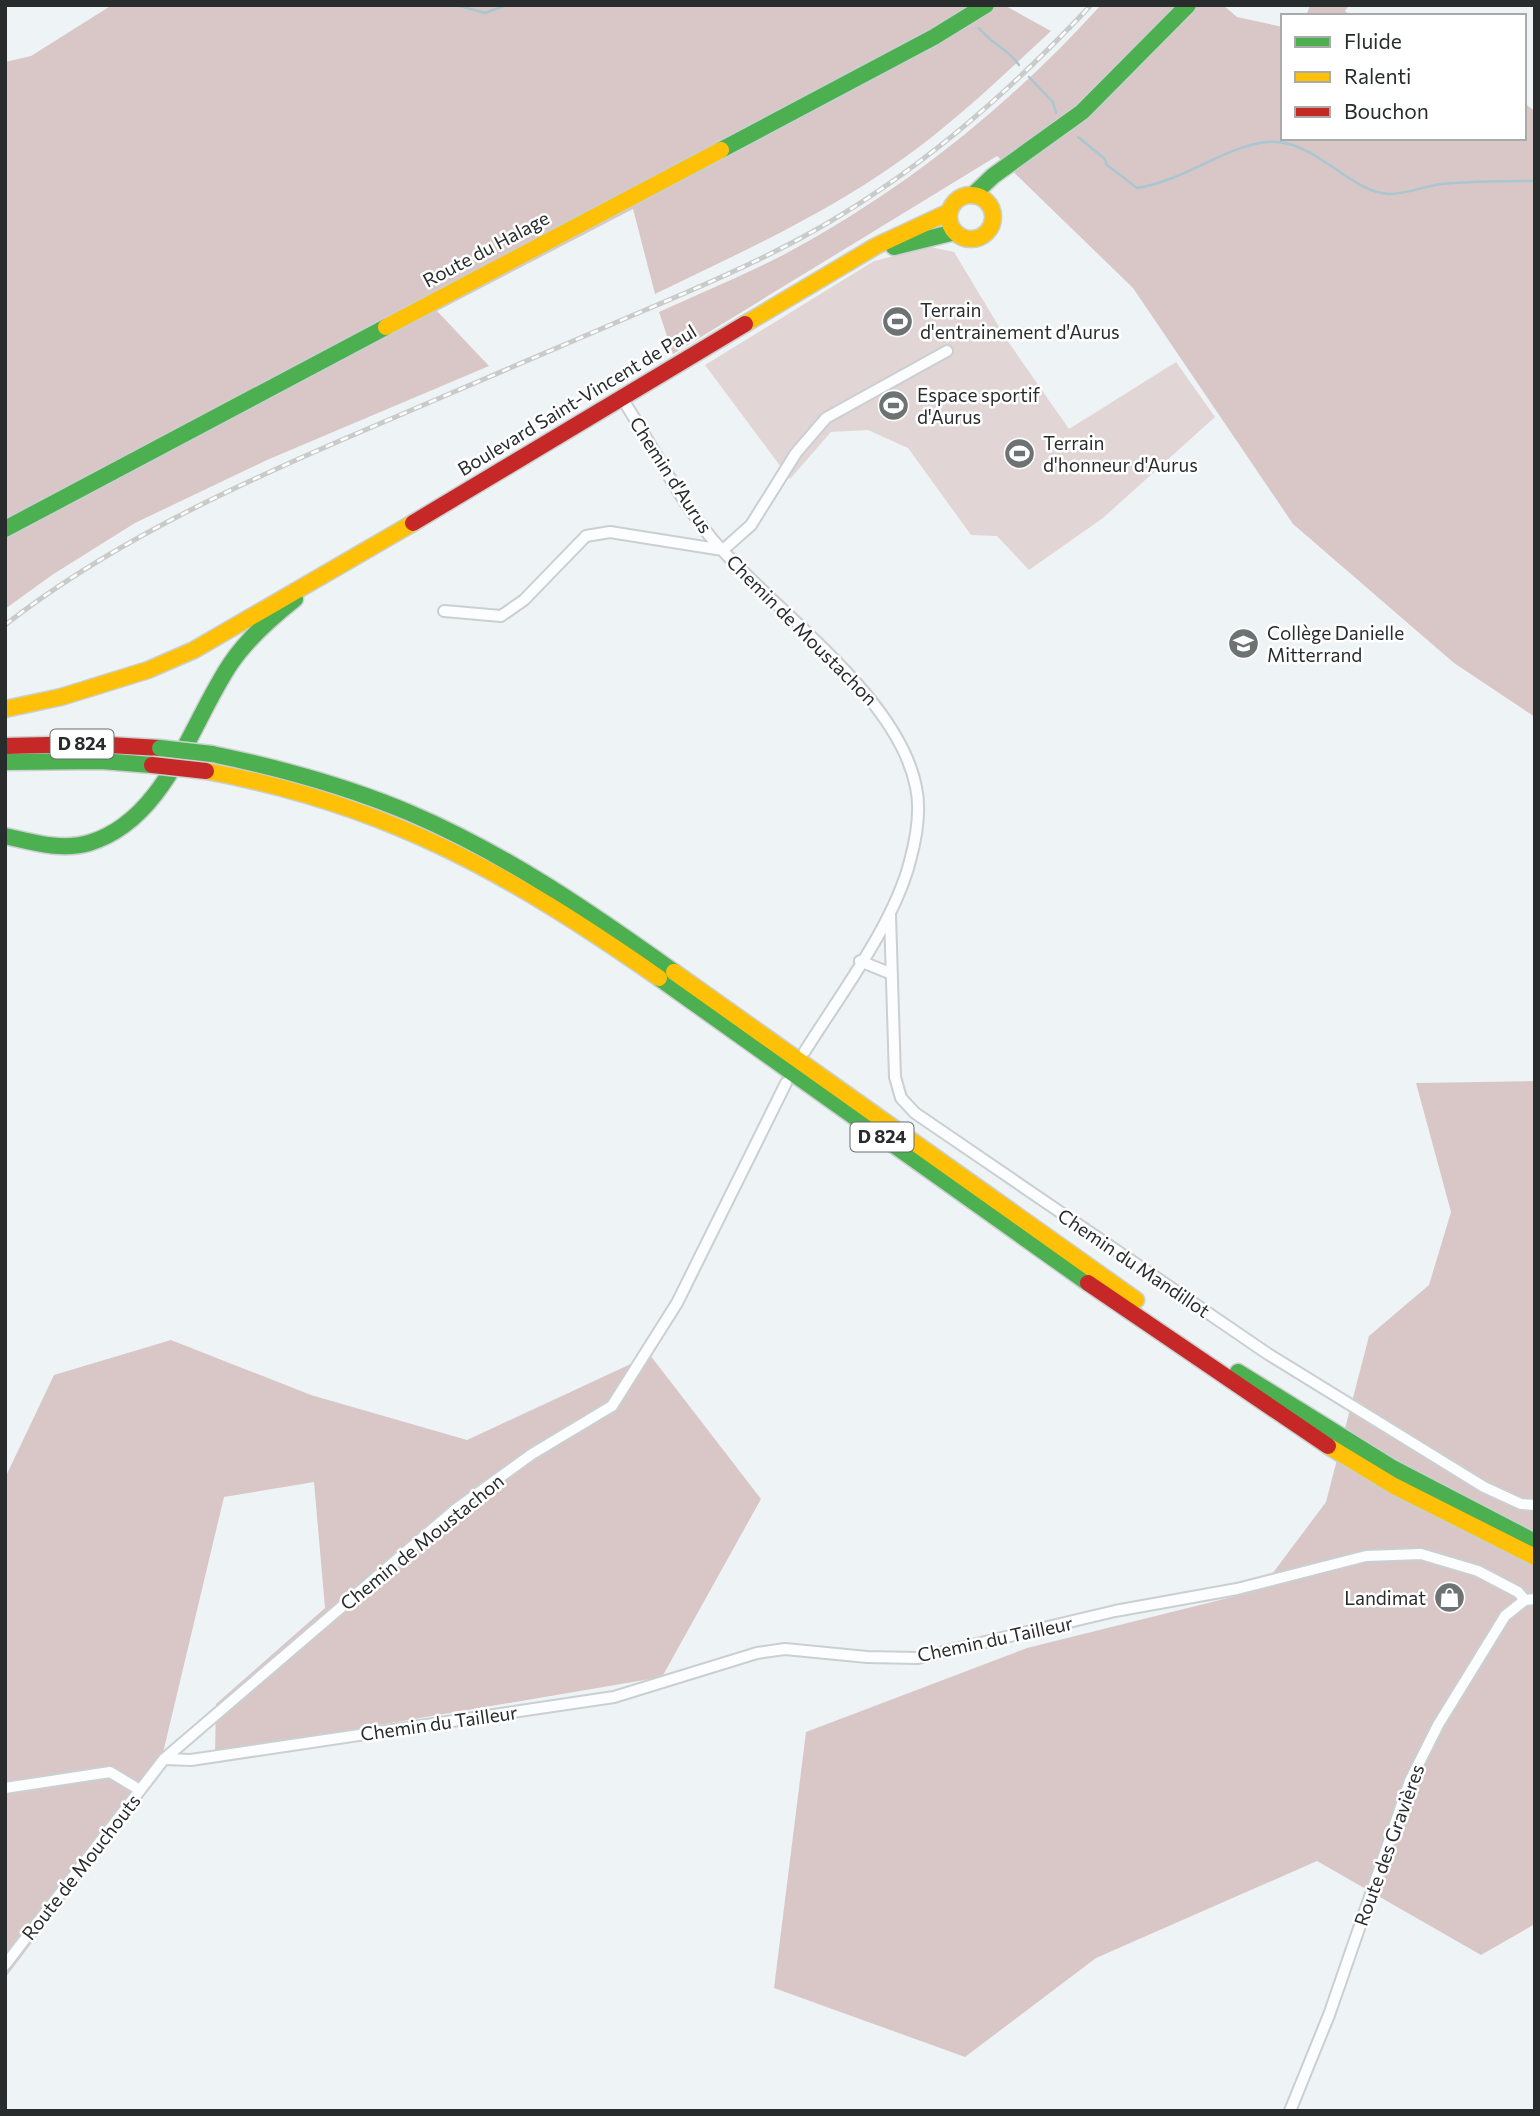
<svg xmlns="http://www.w3.org/2000/svg" width="1540" height="2116" font-family="Commissioner,sans-serif">
<style>
.green{fill:#e2d5d6}
.forest{fill:#d9c7c8}
.lines{fill:none;stroke-linecap:round;stroke-linejoin:round}
.stream{stroke:#aac6d0;stroke-width:2.5}
.street-casing{stroke:#cacfd0;stroke-width:14}
.fast-casing{stroke:#cacfd0;stroke-width:19}
.slow-casing{stroke:#cacfd0;stroke-width:19}
.jam-casing{stroke:#cacfd0;stroke-width:19}
.street{stroke:#fcfdfe;stroke-width:10}
.fast{stroke:#4caf50;stroke-width:16}
.slow{stroke:#ffc107;stroke-width:16}
.jam{stroke:#c62828;stroke-width:16}
.rail-casing{stroke:#c9caca;stroke-width:5}
.rail{stroke:#fff;stroke-width:2.5;stroke-dasharray:8;stroke-linecap:butt}
.fast-bridge-casing{stroke:#ced1d1;stroke-width:19;stroke-linecap:butt}
.jam-bridge-casing{stroke:#ced1d1;stroke-width:19;stroke-linecap:butt}
.fast-bridge{stroke:#4caf50;stroke-width:16}
.jam-bridge{stroke:#c62828;stroke-width:16}
.labels{text-anchor:middle;stroke-width:5;stroke-linejoin:round;paint-order:stroke}
.shield{fill:#fff;stroke:#686b6c;stroke-width:2}
.shield-label{font-size:18px;font-weight:bold;fill:#282c2d}
.street-label{font-size:19px;fill:#282c2d;stroke:#fff}
.poi-label{font-size:19px;fill:#282c2d;stroke:#fff;text-anchor:start}
</style>
<rect width="100%" height="100%" fill="#eef4f5"/>
<!-- green -->
<path class="green" d="M930,247L954,252L1007,340L1069,429L1176,362L1215,417L1103,518L1029,570L997,536L971,535L908,448L868,430L831,432L790,479L705,365L874,261Z"/>
<!-- forest -->
<path class="forest" d="M112,5H1004L1051,31C1008,71 966,111 919,147C839,208 746,250 655,294L633,209L437,311L489,366L267,460L135,523L52,575L5,609V62L31,56Z
M1101,5H1223L1237,17L1283,27V138H1524V103L1535,111V717L1454,663L1293,524L1133,288L997,156L673,354L659,312C701,293 744,275 785,254C905,190 1010,105 1101,5Z
M1310,5H1349L1345,11L1351,16H1306Z
M1535,1081V1924L1481,1955L1317,1861L1096,1958L965,2057L774,1988L806,1732L1027,1648L1260,1590L1326,1502L1369,1336L1429,1285L1451,1212L1416,1083Z
M171,1340L311,1395L467,1440L650,1355L761,1499L662,1677L215,1753L216,1704L325,1608L314,1482L224,1497L157,1778L5,1978V1478L54,1375Z"/>
<g class="lines">
<!-- stream -->
<path class="stream" d="M456,5L485,13L506,5
M979,28C990,43 1008,49 1019,65
M1029,77L1053,102L1056,113
M1078,137L1105,159L1107,165L1137,188C1184,181 1227,145 1268,142C1315,138 1350,193 1389,194C1407,194 1425,186 1442,184C1473,181 1503,181 1534,181"/>
<defs>
<path id="street" d="M621,397C652,444 677,497 713,540C774,611 898,695 916,787C921,810 916,839 910,861C894,924 840,995 805,1051
M444,611L501,616L524,600L586,536L610,532L723,550L751,525L796,453L826,418L947,351
M890,915L895,1077L901,1098L915,1113L1268,1354L1484,1487L1521,1504L1535,1505
M860,961L892,974
M164,1759L191,1760L614,1697L757,1653L785,1649L867,1657L918,1658L1115,1611L1237,1589L1366,1556L1421,1554L1478,1571L1518,1592L1525,1600
M5,1788L110,1772L140,1790
M5,1965L164,1759L456,1509L532,1454L612,1406L677,1303L786,1083
M1290,2111L1329,2015L1410,1781L1438,1725L1505,1616L1525,1600L1535,1599"/>
<path id="fast" d="M721,150L934,37L986,5
M973,195L993,176L1082,112L1188,5
M894,247L955,232
M5,529L386,327
M212,754C280,768 346,786 410,813C506,854 590,912 674,972
M5,762L101,761L152,765
M5,836C32,842 61,851 89,843C166,820 191,722 231,663C248,638 271,618 295,599
M659,978L1088,1283
M1238,1372L1391,1467L1535,1542"/>
<path id="slow" d="M949 217a22 22 0 1 1 44 0a22 22 0 1 1-44 0Z
M745,324L876,246L949,212
M386,327L721,150
M5,709L61,697L148,670L194,650L413,523
M206,771C387,804 510,874 659,978
M674,972L1136,1300
M1328,1446L1394,1486L1535,1557"/>
<path id="jam" d="M413,523L745,324
M5,746L92,744L160,748
M1088,1283L1328,1446"/>
</defs>
<!-- street casing -->
<use href="#street" class="street-casing"/>
<!-- fast casing -->
<use href="#fast" class="fast-casing"/>
<!-- slow casing -->
<use href="#slow" class="slow-casing"/>
<!-- jam casing -->
<use href="#jam" class="jam-casing"/>
<!-- street -->
<use href="#street" class="street"/>
<!-- fast -->
<use href="#fast" class="fast"/>
<!-- slow -->
<use href="#slow" class="slow"/>
<!-- jam -->
<use href="#jam" class="jam"/>
<defs>
<path id="rail" d="M5,625C105,547 222,492 337,442C423,405 508,369 594,332C663,302 734,274 801,238C912,178 1006,96 1091,5"/>
</defs>
<!-- rail casing -->
<use href="#rail" class="rail-casing"/>
<!-- rail -->
<use href="#rail" class="rail"/>
<defs>
<path id="fast-bridge" d="M160,748L212,754"/>
<path id="jam-bridge" d="M152,765L206,771"/>
</defs>
<!-- fast-bridge casing -->
<use href="#fast-bridge" class="fast-bridge-casing"/>
<!-- jam-bridge casing -->
<use href="#jam-bridge" class="jam-bridge-casing"/>
<!-- fast-bridge -->
<use href="#fast-bridge" class="fast-bridge"/>
<!-- jam-bridge -->
<use href="#jam-bridge" class="jam-bridge"/>
</g>
<!-- icons -->
<defs>
<symbol id="stadium-disc" viewBox="-11 -11 22 22"><circle r="9.5" fill="#6d7273" stroke="#fff"/><path d="M0-5a6.5 5 0 1 0 0 10a6.5 5 0 1 0 0-10ZM-3.5-1.8h7v3.6h-7Z" fill="#fff"/></symbol>
<symbol id="school-disc" viewBox="-11 -11 22 22"><circle r="9.5" fill="#6d7273" stroke="#fff"/><path d="M0-5L7-2L0 1L-7-2ZM-4 1L0 2.5L4 1V4Q0 6-4 4Z" fill="#fff"/></symbol>
<symbol id="shop-disc" viewBox="-11 -11 22 22"><circle r="9.5" fill="#6d7273" stroke="#fff"/><path d="M-5-2.5h2.3a2.7 3.5 0 0 1 5.4 0H5L5.5 6h-11ZM-1.5-2.5h3a1.5 2.3 0 0 0-3 0Z" fill="#fff"/></symbol>
</defs>
<g fill-rule="evenodd">
<use href="#stadium-disc" x="880" y="304" width="35" height="35"/>
<use href="#stadium-disc" x="876" y="388" width="35" height="35"/>
<use href="#stadium-disc" x="1002" y="436" width="35" height="35"/>
<use href="#school-disc" x="1226" y="626" width="35" height="35"/>
<use href="#shop-disc" x="1432" y="1580" width="35" height="35"/>
</g>
<g class="labels">
<!-- shield labels -->
<g class="shield">
<rect x="50.5" y="729.5" width="63" height="29" rx="5"/>
<rect x="850.5" y="1122.5" width="63" height="29" rx="5"/>
</g>
<g class="shield-label">
<text x="82" y="750">D 824</text>
<text x="882" y="1143">D 824</text>
</g>
<!-- street labels -->
<g class="street-label">
<text transform="translate(486 249) rotate(-28)" y="7">Route du Halage</text>
<text transform="translate(577 400) rotate(-31)" y="7">Boulevard Saint-Vincent de Paul</text>
<text transform="translate(671 475) rotate(57)" y="7">Chemin d'Aurus</text>
<text transform="translate(802 630) rotate(45)" y="7">Chemin de Moustachon</text>
<text transform="translate(1134 1263) rotate(34)" y="7">Chemin du Mandillot</text>
<text transform="translate(422 1542) rotate(-39)" y="7">Chemin de Moustachon</text>
<text transform="translate(995 1639) rotate(-12)" y="7">Chemin du Tailleur</text>
<text transform="translate(439 1723) rotate(-8)" y="7">Chemin du Tailleur</text>
<text transform="translate(1389 1845) rotate(-70)" y="7">Route des Gravières</text>
<text transform="translate(81 1867) rotate(-52)" y="7">Route de Mouchouts</text>
</g>
<!-- poi labels -->
<g class="poi-label">
<text x="920" y="317">Terrain<tspan x="920" dy="22">d'entrainement d'Aurus</tspan></text>
<text x="917" y="402">Espace sportif<tspan x="917" dy="22">d'Aurus</tspan></text>
<text x="1043" y="450">Terrain<tspan x="1043" dy="22">d'honneur d'Aurus</tspan></text>
<text x="1267" y="640">Collège Danielle<tspan x="1267" dy="22">Mitterrand</tspan></text>
<text x="1426" y="1605" text-anchor="end">Landimat</text>
</g>
</g>
<!-- border -->
<rect width="1540" height="2116" fill="none" stroke="#282c2d" stroke-width="14"/>
<!-- legend -->
<rect x="1281" y="14" width="245" height="126" fill="#ffffff" stroke="#a9abab" stroke-width="2"/>
<rect x="1295" y="37" width="35" height="10" fill="#4caf50" stroke="#a9abab" stroke-width="2"/>
<text x="1344" y="49" font-size="21" fill="#282c2d">Fluide</text>
<rect x="1295" y="72" width="35" height="10" fill="#ffc107" stroke="#a9abab" stroke-width="2"/>
<text x="1344" y="84" font-size="21" fill="#282c2d">Ralenti</text>
<rect x="1295" y="107" width="35" height="10" fill="#c62828" stroke="#a9abab" stroke-width="2"/>
<text x="1344" y="119" font-size="21" fill="#282c2d">Bouchon</text>
</svg>
